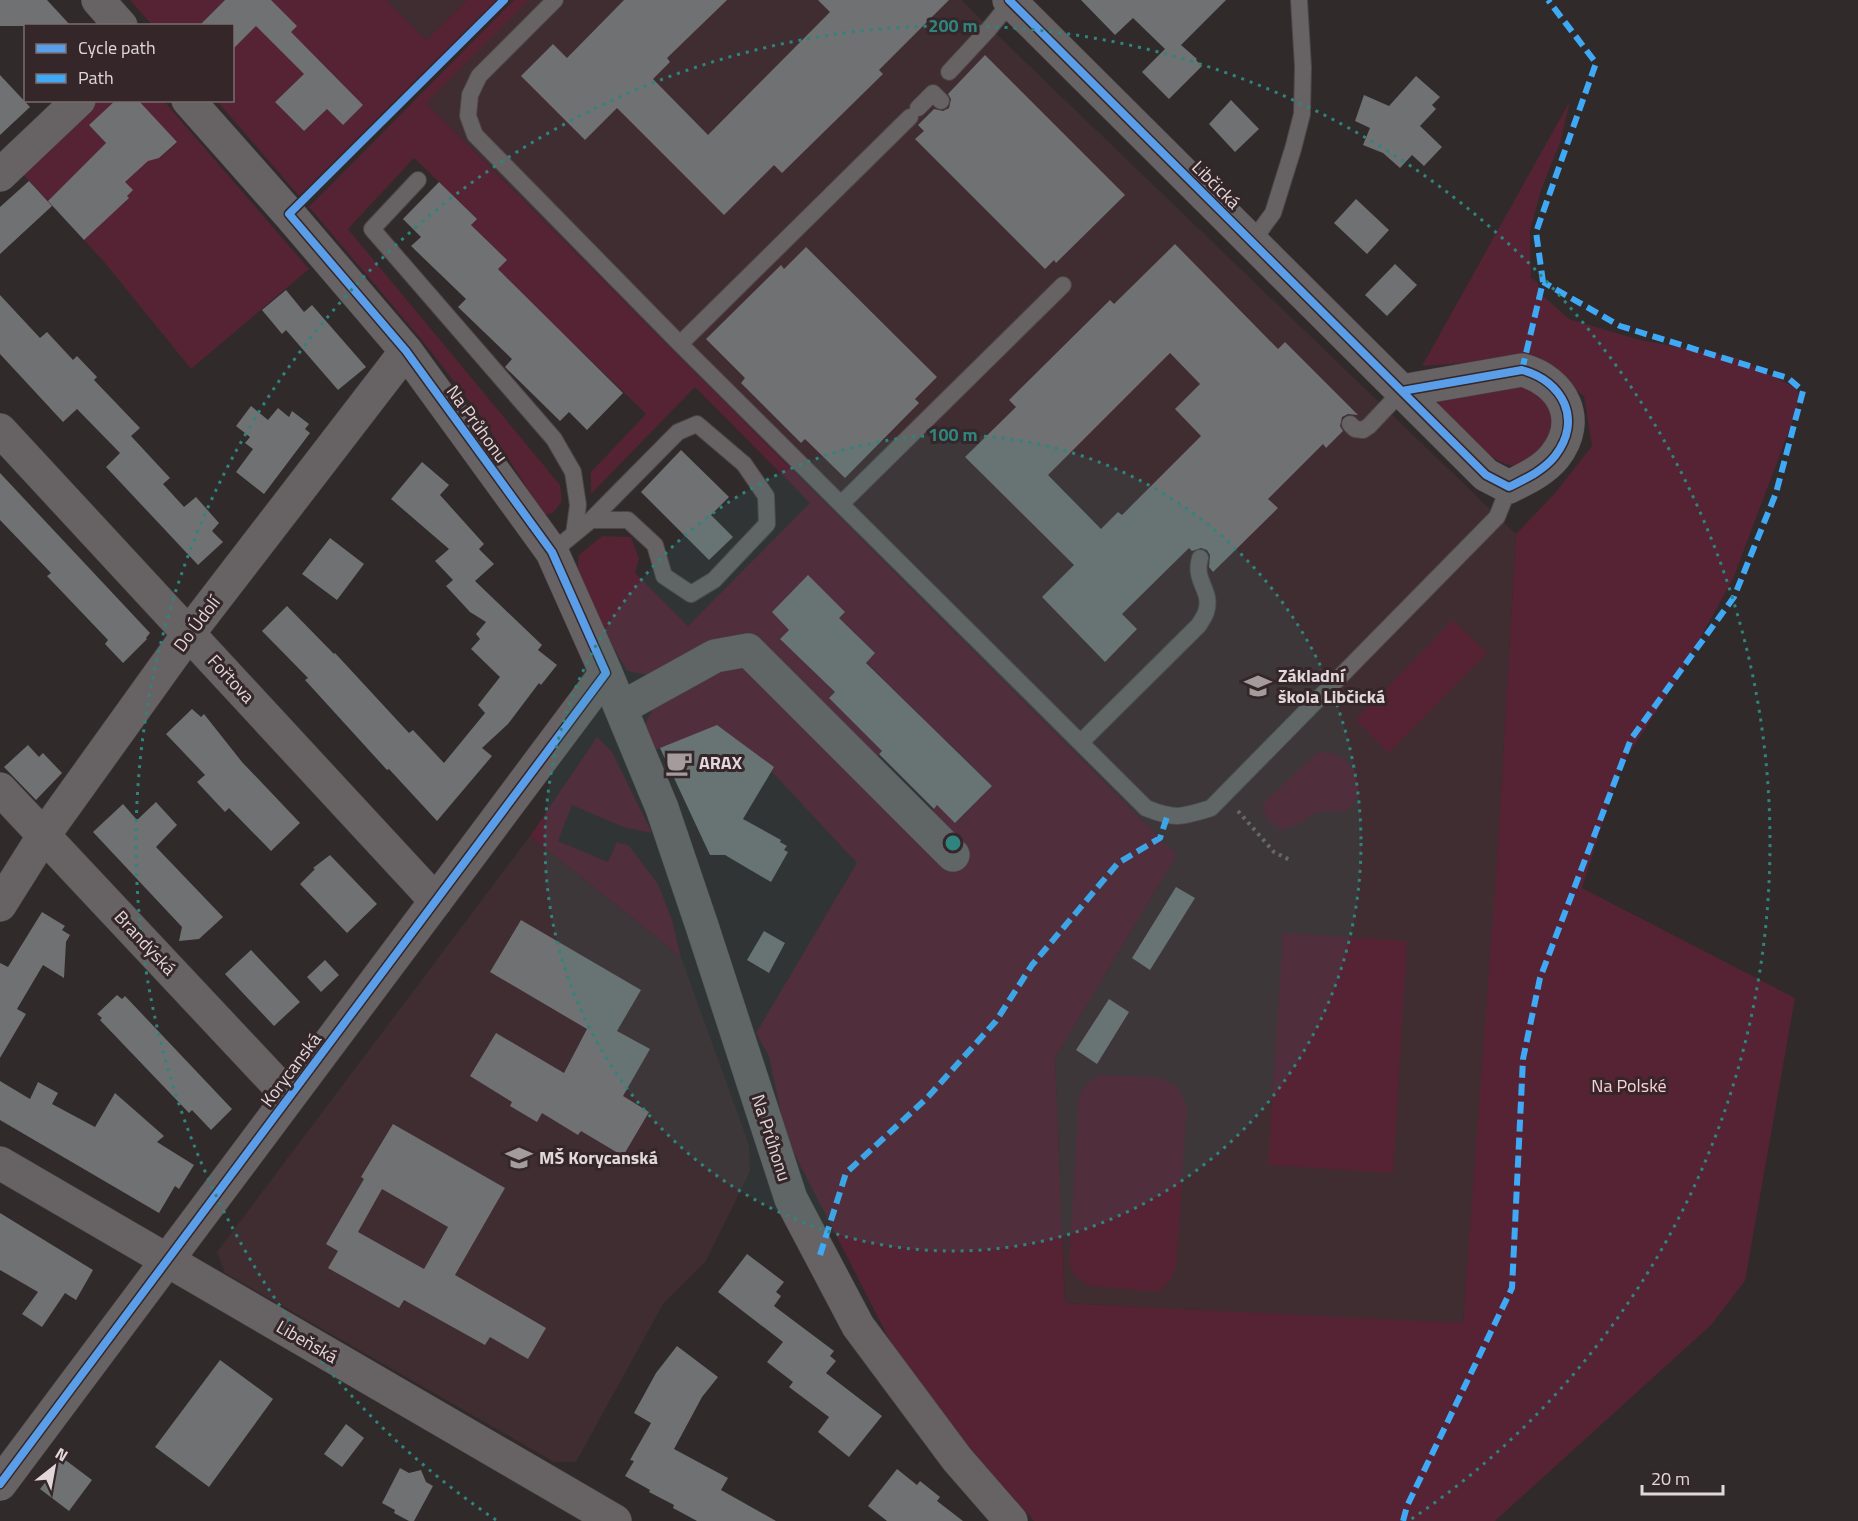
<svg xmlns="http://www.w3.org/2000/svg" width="1858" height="1521" font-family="'Titillium Web',sans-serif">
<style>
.built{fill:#402d31}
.green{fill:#552334;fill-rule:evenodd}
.building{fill:#707172;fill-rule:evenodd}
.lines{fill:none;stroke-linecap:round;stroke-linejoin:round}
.service-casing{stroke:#4c4648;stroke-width:18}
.minor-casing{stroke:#4c4648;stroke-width:34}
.path{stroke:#6c6768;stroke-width:4;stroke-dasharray:3 4.5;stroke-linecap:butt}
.service{stroke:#676263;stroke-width:16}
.minor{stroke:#676263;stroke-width:33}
.quiet{stroke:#3fa9f5;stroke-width:6;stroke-dasharray:12 6;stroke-linecap:butt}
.cycleway-casing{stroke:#342629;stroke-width:11}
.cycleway{stroke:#5a9eea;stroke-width:8}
.ring{fill:none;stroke:#2f857e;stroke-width:3;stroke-dasharray:3 6}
.labels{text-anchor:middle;stroke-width:6;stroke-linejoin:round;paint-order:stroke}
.street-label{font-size:18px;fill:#e2d8db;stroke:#342629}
.poi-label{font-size:18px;font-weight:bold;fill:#e2d8db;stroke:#342629;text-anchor:start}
.park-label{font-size:18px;fill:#fdceda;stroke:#342629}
.centre{fill:#2f857e;stroke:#342629;stroke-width:3}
.ring-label{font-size:18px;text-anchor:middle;font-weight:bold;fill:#2f857e;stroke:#342629;stroke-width:6;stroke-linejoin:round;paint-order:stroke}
</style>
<rect width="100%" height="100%" fill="#302a2b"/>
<!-- built -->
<path class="built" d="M386,0H467L426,40Z
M529,0H961L1516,534L1491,973L1463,1324L1065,1303L1055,1058L1177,855L426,103Z
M530,836L681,957L749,1145L750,1171L706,1261L663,1304L576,1462H554L225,1273L217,1252Z"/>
<!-- green -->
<path class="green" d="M130,0H225L205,20L210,26L152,25Z
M271,0H386L426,40L467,0H497L299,196L217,101L232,100L233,48L256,26ZM319,60L363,105L343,125L327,109L304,131L275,102Z
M514,0H529L426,103L1177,855L1055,1058L1065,1303L1463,1323L1498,845L1516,534L1555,493L1592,446L1584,396L1534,358L1422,366L1570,101L1561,140L1541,190L1530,231L1531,278L1537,282L1541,294L1569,319L1640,340L1737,358L1794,387L1799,393L1797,409L1733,579L1675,683L1620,767L1582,888L1795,998L1745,1281L1711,1325L1495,1521H1034L913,1386L786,1137L769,1056L756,1033L857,863L773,773L705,738L648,751L642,730L653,709L649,675L627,671L576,582L579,555L602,536L631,537L639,559L635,573L688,626L810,503L695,387L591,494V472L646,414L577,347L571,352L551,322L498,269L506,260L471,225L476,218L414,158L348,229L560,485L562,501L553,513L544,515L483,419L422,340L309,207ZM845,612L838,619L846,625L875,653L866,662L884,680L882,682L889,689L891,687L920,715L938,747L946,740L992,786L956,823L937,805L929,814L874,760L882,751L829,698L835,692L781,640L789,630Z
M91,101H116L89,125L106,143L48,201L18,169Z
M138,101H164L309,269L191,369L105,263L84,240L128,198L125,182L152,156L160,158L177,143Z
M1518,386L1531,389L1542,396L1554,419L1550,444C1541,450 1529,462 1518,465C1495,471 1454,421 1439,405L1438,398Z
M1453,620L1487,653L1389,753L1356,720Z
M597,737L612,752L652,833L623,827L572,805L558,841L608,862L617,842L629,846L658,884L672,920L681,957L530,836Z
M1317,753C1323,753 1332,752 1337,755C1350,760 1363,782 1358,795C1356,802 1351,806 1346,811L1316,812L1299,824L1281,830L1268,820L1262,804Z
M1283,933L1407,941L1393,1173L1268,1165Z
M1100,1075L1162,1078L1177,1087L1187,1106L1176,1268L1169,1282L1158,1292L1090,1286L1077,1278L1069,1265L1079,1096L1087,1083Z"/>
<!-- building -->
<path class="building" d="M0,0H47L71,26H0Z
M225,0H271L297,26L291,32L363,105L343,125L327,109L304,131L275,102L304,74L256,26L232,50V26H199Z
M624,0H727L667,58L670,62L653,79L708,135L830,12L818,0H949L879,70L883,74L782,173L774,165L724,215L617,108L585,140L521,76L553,44L567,58Z
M1081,0H1226L1181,45L1197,59L1196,60L1202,66L1169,99L1142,72L1165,49L1133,18L1115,35Z
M985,55L1125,195L1056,263L1054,260L1045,269L915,139L924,131L918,125L934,109L943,111L949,108L951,99L948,94Z
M0,75L30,107L0,135Z
M1416,76L1440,97L1432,105L1436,109L1420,126L1442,147L1424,166L1412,155L1400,168L1383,153L1363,145L1370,128L1355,121L1364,95L1389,106Z
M116,100H138L177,142L159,158L148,161L125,182L133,190L127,196L129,198L84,240L48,201L106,143L89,125Z
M1231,100L1259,129L1235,152L1209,124Z
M29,181L52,206L0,254V207Z
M439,182L477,219L471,225L507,260L498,269L623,393L587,430L569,412L560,421L508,370L505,367L512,359L458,307L466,299L411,246L421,237L403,219Z
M1356,199L1389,230L1367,254L1334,223Z
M1175,244L1278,349L1285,342L1358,415L1348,414L1342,417L1340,426L1343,431L1326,448L1323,444L1268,499L1278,508L1213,572L1209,567L1210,555L1207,550L1201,548L1192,551L1189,548L1122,614L1137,629L1105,662L1042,597L1074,565L965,457L1016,407L1009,400L1110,300L1114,304ZM1170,353L1200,384L1175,409L1201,436L1122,515L1118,512L1101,529L1048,475Z
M806,247L937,377L915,399L919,403L845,478L805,439L801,443L741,383L745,378L706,339L781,265L784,269Z
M1395,264L1417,285L1387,316L1365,295Z
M286,290L304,312L312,305L366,367L338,390L286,330L282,334L262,310Z
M0,295L40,338L47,332L73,360L77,356L97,377L94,380L140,428L131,436L170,478L163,484L184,507L196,497L219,523L212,531L223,542L198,565L106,467L120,453L77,409L63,422L0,354Z
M251,406L268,420L278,408L289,417L292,411L309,424L305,429L310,433L264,494L236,472L253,449L245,443L250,437L236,426Z
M681,450L729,497L711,515L733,537L709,560L641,492Z
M422,462L449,485L440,495L484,544L479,549L494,564L475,581L542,645L538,650L557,665L541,685L539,683L508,724L482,748L492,756L437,821L389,769L387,770L305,680L308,678L262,631L287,606L334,654L335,653L409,733L413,730L444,763L485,713L478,705L500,677L471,649L480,639L476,634L486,622L470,612L446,586L453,580L435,561L449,549L391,499Z
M0,473L150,633L146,638L147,639L123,663L105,644L108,640L47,576L51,573L0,520Z
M330,538L364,564L337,600L302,574Z
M808,575L845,612L839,618L875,653L866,663L992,786L955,823L937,805L934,809L879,754L882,751L829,698L835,692L780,639L789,630L772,612Z
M192,709L201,717L204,714L242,762L300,823L271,851L229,808L225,812L197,782L205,775L166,734Z
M717,725L774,767L743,819L781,840L780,842L787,846L784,850L788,852L771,882L725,855H710L660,748Z
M28,745L39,757L43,753L62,773L36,800L4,767Z
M156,802L177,825L156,847L223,917L199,939L179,941L182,927L93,832L123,804L137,820Z
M330,855L377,904L347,933L300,884L315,869L313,868Z
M1176,887L1195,898L1150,970L1132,958Z
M42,912L65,926L62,930L70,935L66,942L64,978L43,965L17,1009L26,1014L0,1058V963L8,967Z
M521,920L641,990L617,1031L650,1049L623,1096L649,1112L623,1156L581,1131L578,1135L542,1113L537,1122L510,1106L512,1102L470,1076L496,1033L564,1073L587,1029L490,972Z
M764,931L785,943L769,973L747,960Z
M251,950L300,1002L274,1026L225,974Z
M325,960L339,975L321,992L307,977Z
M117,995L122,999L125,996L232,1109L211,1130L192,1110L189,1113L100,1020L102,1018L97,1014Z
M1109,999L1129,1012L1097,1064L1076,1050Z
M0,1081L30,1099L38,1082L58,1093L52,1104L95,1127L115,1093L164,1136L157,1142L194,1165L179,1189L175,1186L159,1213L0,1120Z
M393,1124L505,1188L455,1275L546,1328L528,1359L490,1337L485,1345L404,1300L399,1308L328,1268L338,1251L326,1244L364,1179L361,1177ZM382,1189L448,1227L424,1269L358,1232Z
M0,1213L93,1270L76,1300L65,1293L42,1327L22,1314L38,1292L0,1270Z
M747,1254L784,1282L776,1292L781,1296L774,1306L834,1351L830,1356L836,1361L826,1373L882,1416L849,1457L818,1432L829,1417L789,1387L793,1382L767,1362L783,1342L718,1292Z
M677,1346L718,1377L702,1397L674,1449L728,1478L721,1490L776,1521H697L673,1508L674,1505L649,1492L650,1490L625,1476L634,1461L630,1460L651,1423L634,1413L656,1373Z
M220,1360L273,1399L209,1487L155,1447Z
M346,1424L364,1438L342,1467L324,1454Z
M60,1456L92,1480L69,1511L40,1489L48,1479L44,1476Z
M400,1468L409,1473L421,1470L426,1482L433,1486L414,1521H409L394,1513L395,1510L382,1503Z
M897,1469L917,1485L920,1481L940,1497L937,1501L963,1521H887L868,1506Z"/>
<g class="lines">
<defs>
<path id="service" d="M555,0L479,76L470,95L468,116L475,135L680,344L1146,808C1175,820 1182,817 1211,808L1497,517L1509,487
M949,72L988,30L1011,2
M918,108L933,93L941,101
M418,180L372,229L554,439L573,472L578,505L574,534
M1251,243L1273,213L1293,149L1302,114L1303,67L1299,0
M680,344L910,117
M1350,424L1355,429L1363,430L1369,426L1402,391
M841,504L1063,285
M552,552L591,520H628L655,545L664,576L691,594L714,580L767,524L766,496L744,464L697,424L678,432L591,520
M1081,742L1199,625C1201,621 1205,616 1206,612C1213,590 1193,582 1200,558"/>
<path id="minor" d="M98,0L121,26
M1009,0L1486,475L1509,487C1525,479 1543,471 1555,456C1583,420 1563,381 1522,370L1402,391
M188,100L289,214L406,351L552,552L606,673L662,808L702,926L791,1199L858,1326L957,1459L1011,1521
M0,175L79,100
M0,430L436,901
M621,708L715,656L748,650L953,855
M0,789L289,1097
M0,905L44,835L189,633L406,351
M0,1163L615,1521
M0,1484L606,673"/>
</defs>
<!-- service casing -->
<use href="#service" class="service-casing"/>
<!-- minor casing -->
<use href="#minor" class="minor-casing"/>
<!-- path -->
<path class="path" d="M309,194L504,0
M1238,811L1274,852L1290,860"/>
<!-- service -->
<use href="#service" class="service"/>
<!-- minor -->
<use href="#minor" class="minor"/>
<!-- quiet -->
<path class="quiet" d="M1522,370L1543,282L1536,232L1596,63L1548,0
M820,1255L846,1173L927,1098L996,1021L1032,965L1118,863L1160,838L1167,817
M1403,1521L1407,1506L1512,1288L1523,1059L1540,978L1631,739L1734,597L1776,493L1803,391L1788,378L1620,326L1543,282"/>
<defs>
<path id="cycleway" d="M1009,0L1486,475L1509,487C1525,479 1543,471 1555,456C1583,420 1563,381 1522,370L1402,391
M0,1484L606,673L552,552L406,351L289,214L504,0"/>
</defs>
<!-- cycleway casing -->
<use href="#cycleway" class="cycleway-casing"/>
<!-- cycleway -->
<use href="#cycleway" class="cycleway"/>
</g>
<!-- distance rings -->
<circle cx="953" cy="843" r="408" fill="#2f857e" fill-opacity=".12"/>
<g class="ring">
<circle cx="953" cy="843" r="408"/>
<path d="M496 1520A817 817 0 1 1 1410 1520"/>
</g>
<!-- icons -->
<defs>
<symbol id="school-bare" viewBox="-9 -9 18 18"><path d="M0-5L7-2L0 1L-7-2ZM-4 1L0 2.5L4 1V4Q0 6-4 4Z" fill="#a49b9d" stroke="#342629" stroke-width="2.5" paint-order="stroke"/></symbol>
<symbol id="cafe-bare" viewBox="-9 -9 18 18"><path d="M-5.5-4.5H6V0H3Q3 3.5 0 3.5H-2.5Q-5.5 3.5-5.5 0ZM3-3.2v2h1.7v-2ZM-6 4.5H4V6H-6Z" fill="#a49b9d" stroke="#342629" stroke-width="2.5" paint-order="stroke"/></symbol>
</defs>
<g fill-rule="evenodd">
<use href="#school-bare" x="1239" y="667" width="38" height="38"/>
<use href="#cafe-bare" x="660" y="744" width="38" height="38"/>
<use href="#school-bare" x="500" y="1139" width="38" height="38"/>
</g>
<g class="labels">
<!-- street labels -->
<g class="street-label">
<text transform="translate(1216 185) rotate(45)" y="6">Libčická</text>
<text transform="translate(477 424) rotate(54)" y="6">Na Průhonu</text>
<text transform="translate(197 624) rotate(-53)" y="6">Do Údolí</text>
<text transform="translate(231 679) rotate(47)" y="6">Fořtova</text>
<text transform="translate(145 943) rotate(47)" y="6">Brandýská</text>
<text transform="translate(291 1070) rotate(-53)" y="6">Korycanská</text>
<text transform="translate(771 1138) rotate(72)" y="6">Na Průhonu</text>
<text transform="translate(307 1342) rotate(30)" y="6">Libeňská</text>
</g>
<!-- poi labels -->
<g class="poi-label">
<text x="1278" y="682">Základní<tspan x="1278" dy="21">škola Libčická</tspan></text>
<text x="699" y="769">ARAX</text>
<text x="539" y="1164">MŠ Korycanská</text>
</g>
<!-- park labels -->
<g class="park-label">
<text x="1629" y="1092">Na Polské</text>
</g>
</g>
<circle cx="953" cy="843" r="9" class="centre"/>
<g class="ring-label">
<text x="953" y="32">200 m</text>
<text x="953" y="441">100 m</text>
</g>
<!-- legend -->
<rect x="24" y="24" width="210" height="78" fill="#342629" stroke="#7a6d70" stroke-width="1.5"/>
<rect x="36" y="44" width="30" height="9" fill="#5a9eea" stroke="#7a6d70" stroke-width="1.5"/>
<text x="78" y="54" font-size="18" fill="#e2d8db">Cycle path</text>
<rect x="36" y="74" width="30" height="9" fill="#3fa9f5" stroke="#7a6d70" stroke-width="1.5"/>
<text x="78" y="84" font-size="18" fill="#e2d8db">Path</text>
<!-- north arrow -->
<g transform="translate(54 1467) rotate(31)" stroke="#342629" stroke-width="4.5" paint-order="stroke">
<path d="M0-4.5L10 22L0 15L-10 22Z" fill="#e2d8db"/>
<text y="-9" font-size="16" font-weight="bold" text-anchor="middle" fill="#e2d8db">N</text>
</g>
<!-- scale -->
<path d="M1642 1485v9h81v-9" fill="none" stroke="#e2d8db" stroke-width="3"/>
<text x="1651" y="1485" font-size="18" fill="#e2d8db" stroke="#342629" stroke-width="4.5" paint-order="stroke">20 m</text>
</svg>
